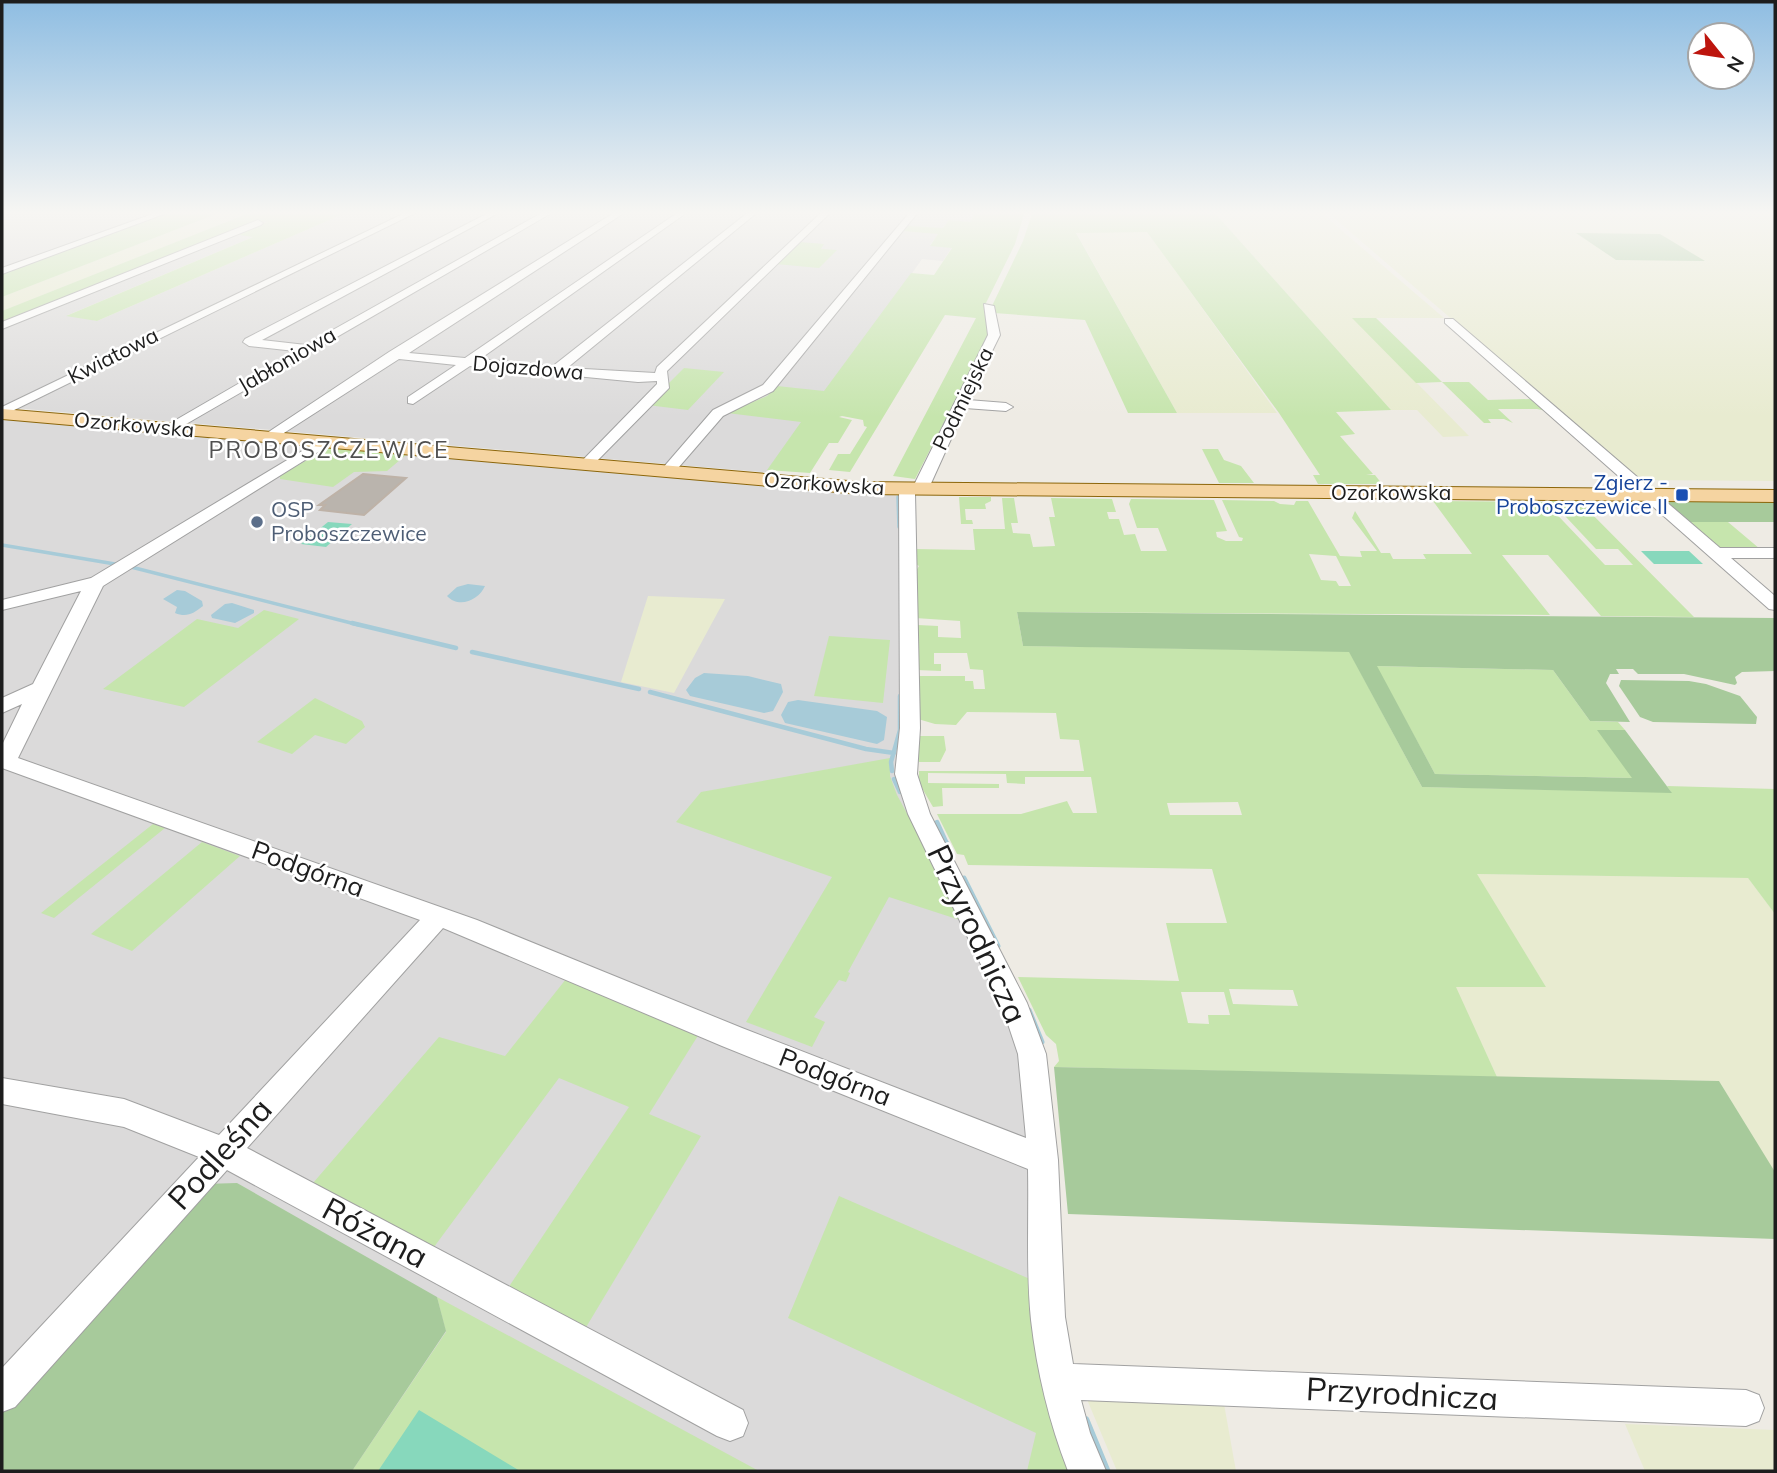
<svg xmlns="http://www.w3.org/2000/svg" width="1777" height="1473" font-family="Mulish,sans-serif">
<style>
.residential{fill:#dbdada}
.farmland{fill:#e8ebd0}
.grass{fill:#c6e5ad;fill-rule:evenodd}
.forest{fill:#a7ca9b}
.pitch{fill:#87d8bc}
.water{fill:#a7cbd8}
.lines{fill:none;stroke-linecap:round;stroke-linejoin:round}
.stream-far3{stroke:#a7cbd8;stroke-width:3.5}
.stream-far2{stroke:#a7cbd8;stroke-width:4.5}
.stream-far1{stroke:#a7cbd8;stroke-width:5}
.stream{stroke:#a7cbd8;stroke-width:7}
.building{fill:#bab4ad;stroke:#beb2a7;stroke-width:2}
.minor-casing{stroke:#a1a1a1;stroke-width:2}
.major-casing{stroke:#8c660a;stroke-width:2}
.minor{fill:#fff;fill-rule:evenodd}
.major{fill:#f5d4a1;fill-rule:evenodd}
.transit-dot{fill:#1a4fb4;stroke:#fff;stroke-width:2.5}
.service-dot{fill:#5c6f8a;stroke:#fff;stroke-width:2.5}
.labels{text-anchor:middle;stroke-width:5;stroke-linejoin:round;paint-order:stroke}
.far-street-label{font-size:21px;fill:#1d1d1d;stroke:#fff}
.far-transit-label{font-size:21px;fill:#164399;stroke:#fff;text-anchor:end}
.far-service-label{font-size:21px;fill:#4e5e75;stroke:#fff;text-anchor:start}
.far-neighbourhood-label{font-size:23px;letter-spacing:2px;fill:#505050;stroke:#fff}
.street-label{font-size:26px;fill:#1d1d1d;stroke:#fff}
.near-street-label{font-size:32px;fill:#1d1d1d;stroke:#fff}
</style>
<rect width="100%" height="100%" fill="#eeebe4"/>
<!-- residential -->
<path class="residential" d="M2,211H164L2,270Z
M350,211H616L272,430L2,407V324L257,221L268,222L235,234L255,236L68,315L97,321Z
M626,211H976L970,222L949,220L930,245L952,247L943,261L922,259L772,473L281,431Z
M2,419L273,440L900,496L907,806L1017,1020L1049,1385L1080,1471H2Z"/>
<!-- farmland -->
<path class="farmland" d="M224,211H254L2,311V297Z
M1213,211H1319L1444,318H1353L1469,436L1443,437L1417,410H1391Z
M1326,211H1775V481L1639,480Z
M1147,231L1277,413H1177L1076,232Z
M648,596L725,599L674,693L621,682Z
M1476,874L1748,878L1775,914V1173L1719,1081L1497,1077L1455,987H1546Z
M1086,1397L1224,1404L1236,1471H1117Z
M1625,1424L1775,1430V1471H1645Z"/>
<!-- grass -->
<path class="grass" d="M171,211H224L2,297V272Z
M254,211H350L97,321L66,316L253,237L233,234L267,222L257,221L2,324V311Z
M974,211H1025L1015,244L985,305L989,335L915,479L893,476L976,318L945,315L850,472L829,470L838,454H850L867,427L864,426L863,420L842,416L839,417L852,420L838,443H829L810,473L767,470L801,422L727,413L767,396L777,386L824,391L911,273L934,275L952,248L930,246L938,234L903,231L907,226L943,228L949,220L970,222L976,211Z
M1033,211H1213L1391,410L1336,412L1355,434L1340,436L1373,474L1366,475H1375L1382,484H1318L1313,475H1320L1279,413L1147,232L1076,233L1177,413H1128L1085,320L994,313L992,306L1023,241Z
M799,242L824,244L821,249L837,250L819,268L776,264Z
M1352,318H1376L1442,382H1469L1488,400L1530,399L1532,395L1551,412L1537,409H1498L1513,423L1504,419H1488L1491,423H1484L1442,382L1416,383Z
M684,368L724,372L688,410L647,405Z
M329,447L407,454L387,471L354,472L333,487L280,479V476Z
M1202,449H1218L1224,460L1241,466L1254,483H1219Z
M959,497H991V501L985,504L986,509H965L966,520H972L973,524H961Z
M1002,498H1014L1018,523H1011L1013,533L1030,534L1033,547L1055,546L1049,517H1055L1051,498L1112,499L1116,512H1107L1109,519H1119L1124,535L1135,534L1141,551H1167L1158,528H1137L1129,504L1131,499L1214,500L1227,531L1216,532L1217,537L1226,541H1242L1243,538L1239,537L1222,500L1274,501L1280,504L1294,505L1296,501H1308L1340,556L1362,557L1360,551H1377L1352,518L1355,511L1381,553H1390L1393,559H1426L1423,554H1472L1433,501L1545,502L1605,565H1633L1618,549H1596L1551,501H1579L1694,617L1601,616L1548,555H1502L1550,615L1017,612L1023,646L1349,651L1422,787L1671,792L1667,786L1775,789V914L1748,878L1477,874L1546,987H1456L1497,1077L1054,1067L1059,1061L1056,1044L1046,1035L1018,977L1179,981L1166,923H1227L1212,869L968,865L964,855L957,854L937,814H1021L1067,801L1073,813H1097L1091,777H1025V784L1007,783L1006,774L928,773V783L999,784V788H942L943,806L933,807L919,783V771H1084L1079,740L1060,739L1056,713L967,712L956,725L935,724L918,719L917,676H965V681H973L974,689H985L983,670L970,669L967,653H934V664H941V671L917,670L918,625L938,626V637L961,638L960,621L915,618V573L919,566L914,563L913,549L975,550L973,529H1005ZM1309,554L1336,556L1351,586H1339L1336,581L1321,580ZM1238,802L1242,815H1170L1167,803ZM1229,989L1293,990L1298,1006L1233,1004ZM1181,992H1224L1230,1015H1208L1209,1024L1188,1023Z
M1688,522H1728L1760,549L1717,548Z
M264,610L299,619L184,707L103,689L197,619L238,628Z
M829,636L890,640L883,703L814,696Z
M1376,666L1553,670L1590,721L1618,722L1625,730H1598L1633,778L1435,774Z
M315,698L362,721L365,727L346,744L315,735L292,754L257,742Z
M919,736H944L946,750L940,762H919Z
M890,758V776L897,795L966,922L889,897L848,972L850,973L846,982L839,980L814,1017L825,1022L812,1047L746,1022L832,877L676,822L701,792Z
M153,824L165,828L54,918L41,913Z
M202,842L240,856L132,951L91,934Z
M566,979L699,1034L649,1114L701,1136L585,1329L508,1288L629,1107L559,1078L434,1247L313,1183L439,1037L505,1056Z
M839,1196L1037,1282L1058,1440L1070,1471H1027L1036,1433L788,1318Z
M437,1297L759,1471H352L446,1332Z"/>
<!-- forest -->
<path class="forest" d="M1576,233L1660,234L1705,261L1616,260Z
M1669,502H1775V522H1688L1667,504Z
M1017,612L1775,618V671L1742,672L1735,677L1737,683L1735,685L1684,674H1638L1633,669H1616L1619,674H1610L1606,683L1630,722L1590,721L1553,670L1377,666L1435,774L1632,778L1597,730H1625L1672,793L1422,787L1349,652L1023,646Z
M1621,680L1689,681L1706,684L1740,696L1757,717L1756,724L1653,722L1640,717L1619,686Z
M1054,1067L1719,1081L1775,1172V1239L1068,1214Z
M237,1183L437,1297L446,1331L352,1471H2V1408L204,1184Z"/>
<!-- pitch -->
<path class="pitch" d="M328,522L352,524L326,547L301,544Z
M1641,551H1689L1703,564H1654Z
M419,1410L520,1471H378Z"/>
<!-- water -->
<path class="water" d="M468,584L485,586C479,600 459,609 447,596L457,587Z
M177,590L185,591L202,601L203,606C194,613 187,618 175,613L177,607L163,599Z
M232,603L254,610V613L235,623L212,618L211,615L225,604Z
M704,673L748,676L781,684L783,692L773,711L764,713L690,696L686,690L695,678Z
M798,700L877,711L887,717L884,740L877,744L785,723L781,715L788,702Z"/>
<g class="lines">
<!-- stream-far3 -->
<path class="stream-far3" d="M898,497L899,527
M2,545L115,564
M131,567L359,625"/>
<!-- stream-far2 -->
<path class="stream-far2" d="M352,623L456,648
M472,652L639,689
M650,692L866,749L894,753
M892,771L891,762L900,730V696
M894,779L900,792
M937,822L947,844"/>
<!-- stream-far1 -->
<path class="stream-far1" d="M946,842L952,855
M964,878L998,946
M1029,1010L1042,1042"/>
<!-- stream -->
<path class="stream" d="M1086,1420L1107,1471"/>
</g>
<!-- building -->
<path class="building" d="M363,474L406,478L364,515L320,510L325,505H319Z"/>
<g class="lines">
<defs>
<path id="minor" d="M161,211H172L2,274V268Z
M409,211H419L2,416V407Z
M492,211H502L262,340L306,345L545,211H555L174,431H164L162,428L295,351L249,346L243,342L245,339Z
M617,211H627L409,353L465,358L680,211H689L480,359L553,366L750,211H759L567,368L655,373L657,367L823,211H832L667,371L669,388L590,468H580L578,465L657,384V381L638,382L470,366L413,404L408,403V397L456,365L399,359L273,440L268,441L261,437L389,352Z
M911,211H919L773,391L723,416L672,475H662L660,472L662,469L713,410L763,385Z
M258,220L263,223L261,225L2,329V322Z
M984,304L994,306L1000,335L968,400L1006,403L1013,407L1006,411L965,408L928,490L925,493H915L920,728L917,774L930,814L1027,1003L1046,1054L1058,1160L1065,1317L1073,1364L1746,1390L1759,1395L1764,1408L1759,1421L1746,1426L1081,1400L1090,1433L1106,1471H1068C1049,1422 1037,1372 1031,1320C1026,1271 1029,1219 1028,1169L722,1046L443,928L247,1148L743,1410L748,1423L743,1436L730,1441L717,1436L227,1170L15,1407L2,1412V1368L199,1157L124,1127L2,1104V1078L124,1099L219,1135L420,920L2,768V745L22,704L2,713V698L33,684L81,591L2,610V600L91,578L322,439L327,438L334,442L103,586L18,758L477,920L742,1028L1026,1138L1018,1054L1004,1012L908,814L895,774L900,728L899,490L907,485L913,487L988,335Z
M1445,319H1453L1720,548H1775V558H1731L1775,596V610L1769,609L1445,323Z"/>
<path id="major" d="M2,409L860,482L1775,490V502L860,494L2,419Z"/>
</defs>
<!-- minor casing -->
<use href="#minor" class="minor-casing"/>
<!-- major casing -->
<use href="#major" class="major-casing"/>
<!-- minor -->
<use href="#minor" class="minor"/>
<!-- major -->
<use href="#major" class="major"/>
</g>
<!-- sky -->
<linearGradient id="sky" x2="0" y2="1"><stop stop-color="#8ebde2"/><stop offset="0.51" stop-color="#f7f6f3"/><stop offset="1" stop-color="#f7f6f3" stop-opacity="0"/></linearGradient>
<rect width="1777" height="417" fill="url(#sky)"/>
<!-- markers -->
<rect class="transit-dot" x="1675" y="488" width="14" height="14" rx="3.5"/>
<circle class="service-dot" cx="257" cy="522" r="7"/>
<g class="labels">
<!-- far-street labels -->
<g class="far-street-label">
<text transform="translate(113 356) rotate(-27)" y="7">Kwiatowa</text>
<text transform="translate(287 360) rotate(-30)" y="7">Jabłoniowa</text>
<text transform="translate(528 368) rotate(5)" y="7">Dojazdowa</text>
<text transform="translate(963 399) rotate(-64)" y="7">Podmiejska</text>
<text transform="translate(134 425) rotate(5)" y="7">Ozorkowska</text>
<text transform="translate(824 484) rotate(4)" y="7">Ozorkowska</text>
<text x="1391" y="500">Ozorkowska</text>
</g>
<!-- far-transit labels -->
<g class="far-transit-label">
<text x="1668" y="490">Zgierz -<tspan x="1668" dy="24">Proboszczewice II</tspan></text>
</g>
<!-- far-service labels -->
<g class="far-service-label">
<text x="271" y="517">OSP<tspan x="271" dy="24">Proboszczewice</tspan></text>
</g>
<!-- far-neighbourhood labels -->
<g class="far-neighbourhood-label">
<text x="329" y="458">PROBOSZCZEWICE</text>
</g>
<!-- street labels -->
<g class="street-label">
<text transform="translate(308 869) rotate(20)" y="9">Podgórna</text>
<text transform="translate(835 1077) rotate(21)" y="9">Podgórna</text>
</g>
<!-- near-street labels -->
<g class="near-street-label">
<text transform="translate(977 934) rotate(65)" y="11">Przyrodnicza</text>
<text transform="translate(220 1154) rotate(-48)" y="11">Podleśna</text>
<text transform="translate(375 1233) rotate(28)" y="11">Różana</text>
<text transform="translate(1402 1394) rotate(3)" y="11">Przyrodnicza</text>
</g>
</g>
<!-- border -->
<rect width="1777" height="1473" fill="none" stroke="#1d1d1d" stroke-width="7"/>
<!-- north arrow -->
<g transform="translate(1721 56) rotate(120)"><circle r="33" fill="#ffffff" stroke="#a5a5a5" stroke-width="2"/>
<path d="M0-5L12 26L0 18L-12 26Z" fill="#bd150e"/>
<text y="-10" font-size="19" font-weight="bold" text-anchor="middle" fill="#1d1d1d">N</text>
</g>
</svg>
